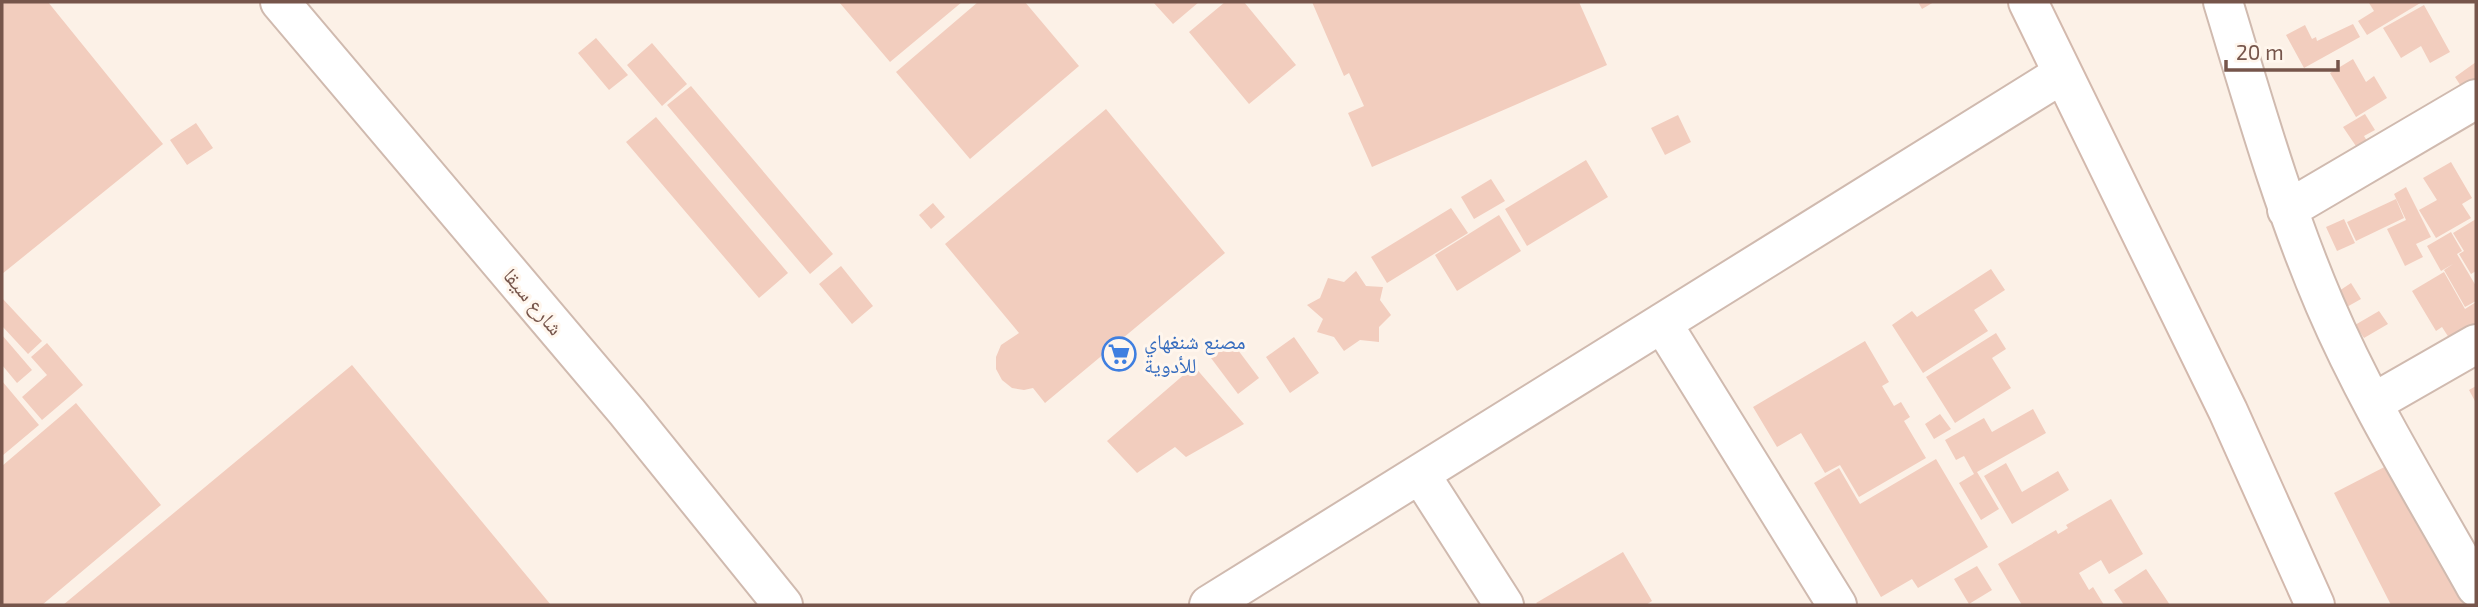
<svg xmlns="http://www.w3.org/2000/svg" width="2478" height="607" font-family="'Exo 2','Noto Naskh Arabic',sans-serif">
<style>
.building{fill:#f2cdbe}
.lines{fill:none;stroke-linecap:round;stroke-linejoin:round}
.street-casing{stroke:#d0baaf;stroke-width:42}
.secondary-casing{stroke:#d3b9ad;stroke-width:42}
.street{stroke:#fff;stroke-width:38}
.secondary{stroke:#fff;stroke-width:38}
.labels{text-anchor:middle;stroke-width:6;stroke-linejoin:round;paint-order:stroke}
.street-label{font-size:21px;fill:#76554b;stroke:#fff6ed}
.shop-label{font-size:21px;fill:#366cbe;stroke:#fff6ed;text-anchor:start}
</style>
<rect width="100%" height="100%" fill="#fcf1e7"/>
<!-- building -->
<path class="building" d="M2,2H48L163,144L2,274Z
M839,2H962L890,62Z
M978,2H1025L1079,66L970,159L896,72Z
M1153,2H1199L1173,24Z
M1225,2H1244L1296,65L1249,104L1189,32Z
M1312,2H1579L1607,65L1372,167L1348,113L1364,106L1349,73L1344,76Z
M1918,2H1934L1922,9Z
M2372,2H2422L2367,35L2358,21L2374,11L2369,3Z
M2424,5L2450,52L2430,63L2421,46L2401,58L2383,28Z
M2353,24L2360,37L2304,68L2286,35L2305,25L2312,39L2316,37L2317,41Z
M596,38L628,75L609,90L578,53Z
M652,43L687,84L662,106L627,65Z
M2353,59L2366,82L2374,76L2387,98L2356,117L2330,73Z
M2476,62V87L2466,94L2455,77Z
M691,86L833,254L810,274L667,105Z
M1106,109L1225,253L1045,403L1033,388L1024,390L1012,388L1002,380L996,369V357L1001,345L1019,333L945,244Z
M2365,114L2375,130L2364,136L2372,149L2362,155L2343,127Z
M1678,115L1691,142L1665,155L1651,128Z
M656,117L788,273L759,298L626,142Z
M196,123L213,148L187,165L170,140Z
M1586,160L1608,197L1527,246L1505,209Z
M2451,162L2472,198L2462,204L2471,218L2436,238L2419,210L2437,200L2423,178Z
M1491,179L1505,201L1474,219L1461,197Z
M2406,187L2431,237L2416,244L2423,257L2405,266L2387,229L2406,220L2394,194Z
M2396,199L2404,218L2356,241L2347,222Z
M933,203L945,217L931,229L919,215Z
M1451,208L1468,233L1387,283L1371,257Z
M1499,215L1521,251L1457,291L1435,255Z
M2344,219L2355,243L2337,251L2326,227Z
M2476,219V271L2471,274L2459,254L2464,251L2453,233Z
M2451,232L2462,251L2457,254L2476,286V301L2465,307L2444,270L2453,264L2441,271L2427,246Z
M841,266L873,306L852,324L819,284Z
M1991,269L2005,290L1974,310L1988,331L1923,373L1892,325L1912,311L1917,317Z
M1356,271L1366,286L1383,287L1380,300L1391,315L1379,327V342L1360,340L1344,351L1334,337L1317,332L1323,319L1307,305L1320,298L1328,278L1344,282Z
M2444,272L2465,309L2476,302V330L2453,344L2442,327L2436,331L2412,291Z
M2351,283L2361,299L2345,308L2336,293Z
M2,298L42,341L28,354L2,326Z
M2379,311L2388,324L2364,338L2355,325Z
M1996,333L2006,349L1992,358L2011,388L1955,423L1926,377Z
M2,335L32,370L17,383L2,365Z
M1294,337L1319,373L1290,393L1266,357Z
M1865,341L1889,382L1882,386L1894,406L1901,402L1910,417L1904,421L1926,458L1859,497L1840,465L1825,473L1801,433L1777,447L1753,407Z
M1232,342L1259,378L1238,394L1211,358Z
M47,343L83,385L42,420L22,397L47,375L31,357Z
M352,365L551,605H63Z
M1194,366L1244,424L1186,457L1175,447L1137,473L1107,441Z
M2,381L39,425L2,456Z
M2476,386V403L2469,390Z
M76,403L161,505L42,605H2V466Z
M2033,409L2046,433L1977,472L1999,509L1981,520L1959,483L1974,474L1964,456L1956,460L1945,440L1984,418L1992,432Z
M1940,414L1951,429L1934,439L1925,424Z
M1936,459L1988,547L1918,588L1912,579L1881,597L1814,483L1839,468L1860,504Z
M2398,460L2472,605H2391L2334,493Z
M2006,463L2022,492L2058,471L2069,490L2012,524L1984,476Z
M2111,499L2143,554L2109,574L2101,560L2079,573L2089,590L2093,587L2104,605H2022L1998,564L2056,530L2058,534L2068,528L2066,525Z
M1623,552L1652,601L1646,605H1538L1536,603Z
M1977,566L1992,590L1969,604L1954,579Z
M2146,569L2170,605H2124L2114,590Z"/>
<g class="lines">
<defs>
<path id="street" d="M280,2L627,412L783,605
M2223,2C2254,104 2283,207 2325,305C2367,403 2424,494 2476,587
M2287,210L2476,99
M1662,323L1837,605
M2373,403L2476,344
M1420,474L1504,605
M1209,605L2062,74"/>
<path id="secondary" d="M2028,2L2228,411L2315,605"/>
</defs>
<!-- street casing -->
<use href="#street" class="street-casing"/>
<!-- secondary casing -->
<use href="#secondary" class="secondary-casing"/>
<!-- street -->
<use href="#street" class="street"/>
<!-- secondary -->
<use href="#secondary" class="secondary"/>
</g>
<!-- icons -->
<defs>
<symbol id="supermarket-ring" viewBox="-11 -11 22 22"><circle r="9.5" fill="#fff6ed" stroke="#3f7fe0" stroke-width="1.5"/><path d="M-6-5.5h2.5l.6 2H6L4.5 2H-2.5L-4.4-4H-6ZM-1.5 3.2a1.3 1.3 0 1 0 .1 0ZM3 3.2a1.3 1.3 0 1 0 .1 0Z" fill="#3f7fe0"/></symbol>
</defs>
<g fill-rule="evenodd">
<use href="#supermarket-ring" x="1100" y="335" width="38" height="38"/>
</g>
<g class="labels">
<!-- street labels -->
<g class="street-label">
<text transform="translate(533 302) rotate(50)" y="7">شارع سيقا</text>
</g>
<!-- shop labels -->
<g class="shop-label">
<text x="1144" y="349">مصنع شنغهاي<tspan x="1144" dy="24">للأدوية</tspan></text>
</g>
</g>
<!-- border -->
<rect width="2478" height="607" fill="none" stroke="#76554b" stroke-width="7"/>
<!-- scale -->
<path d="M2226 60v10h112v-10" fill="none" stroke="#76554b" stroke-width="3.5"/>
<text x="2236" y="60" font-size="21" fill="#76554b" stroke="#fff6ed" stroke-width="5" paint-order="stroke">20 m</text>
</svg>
